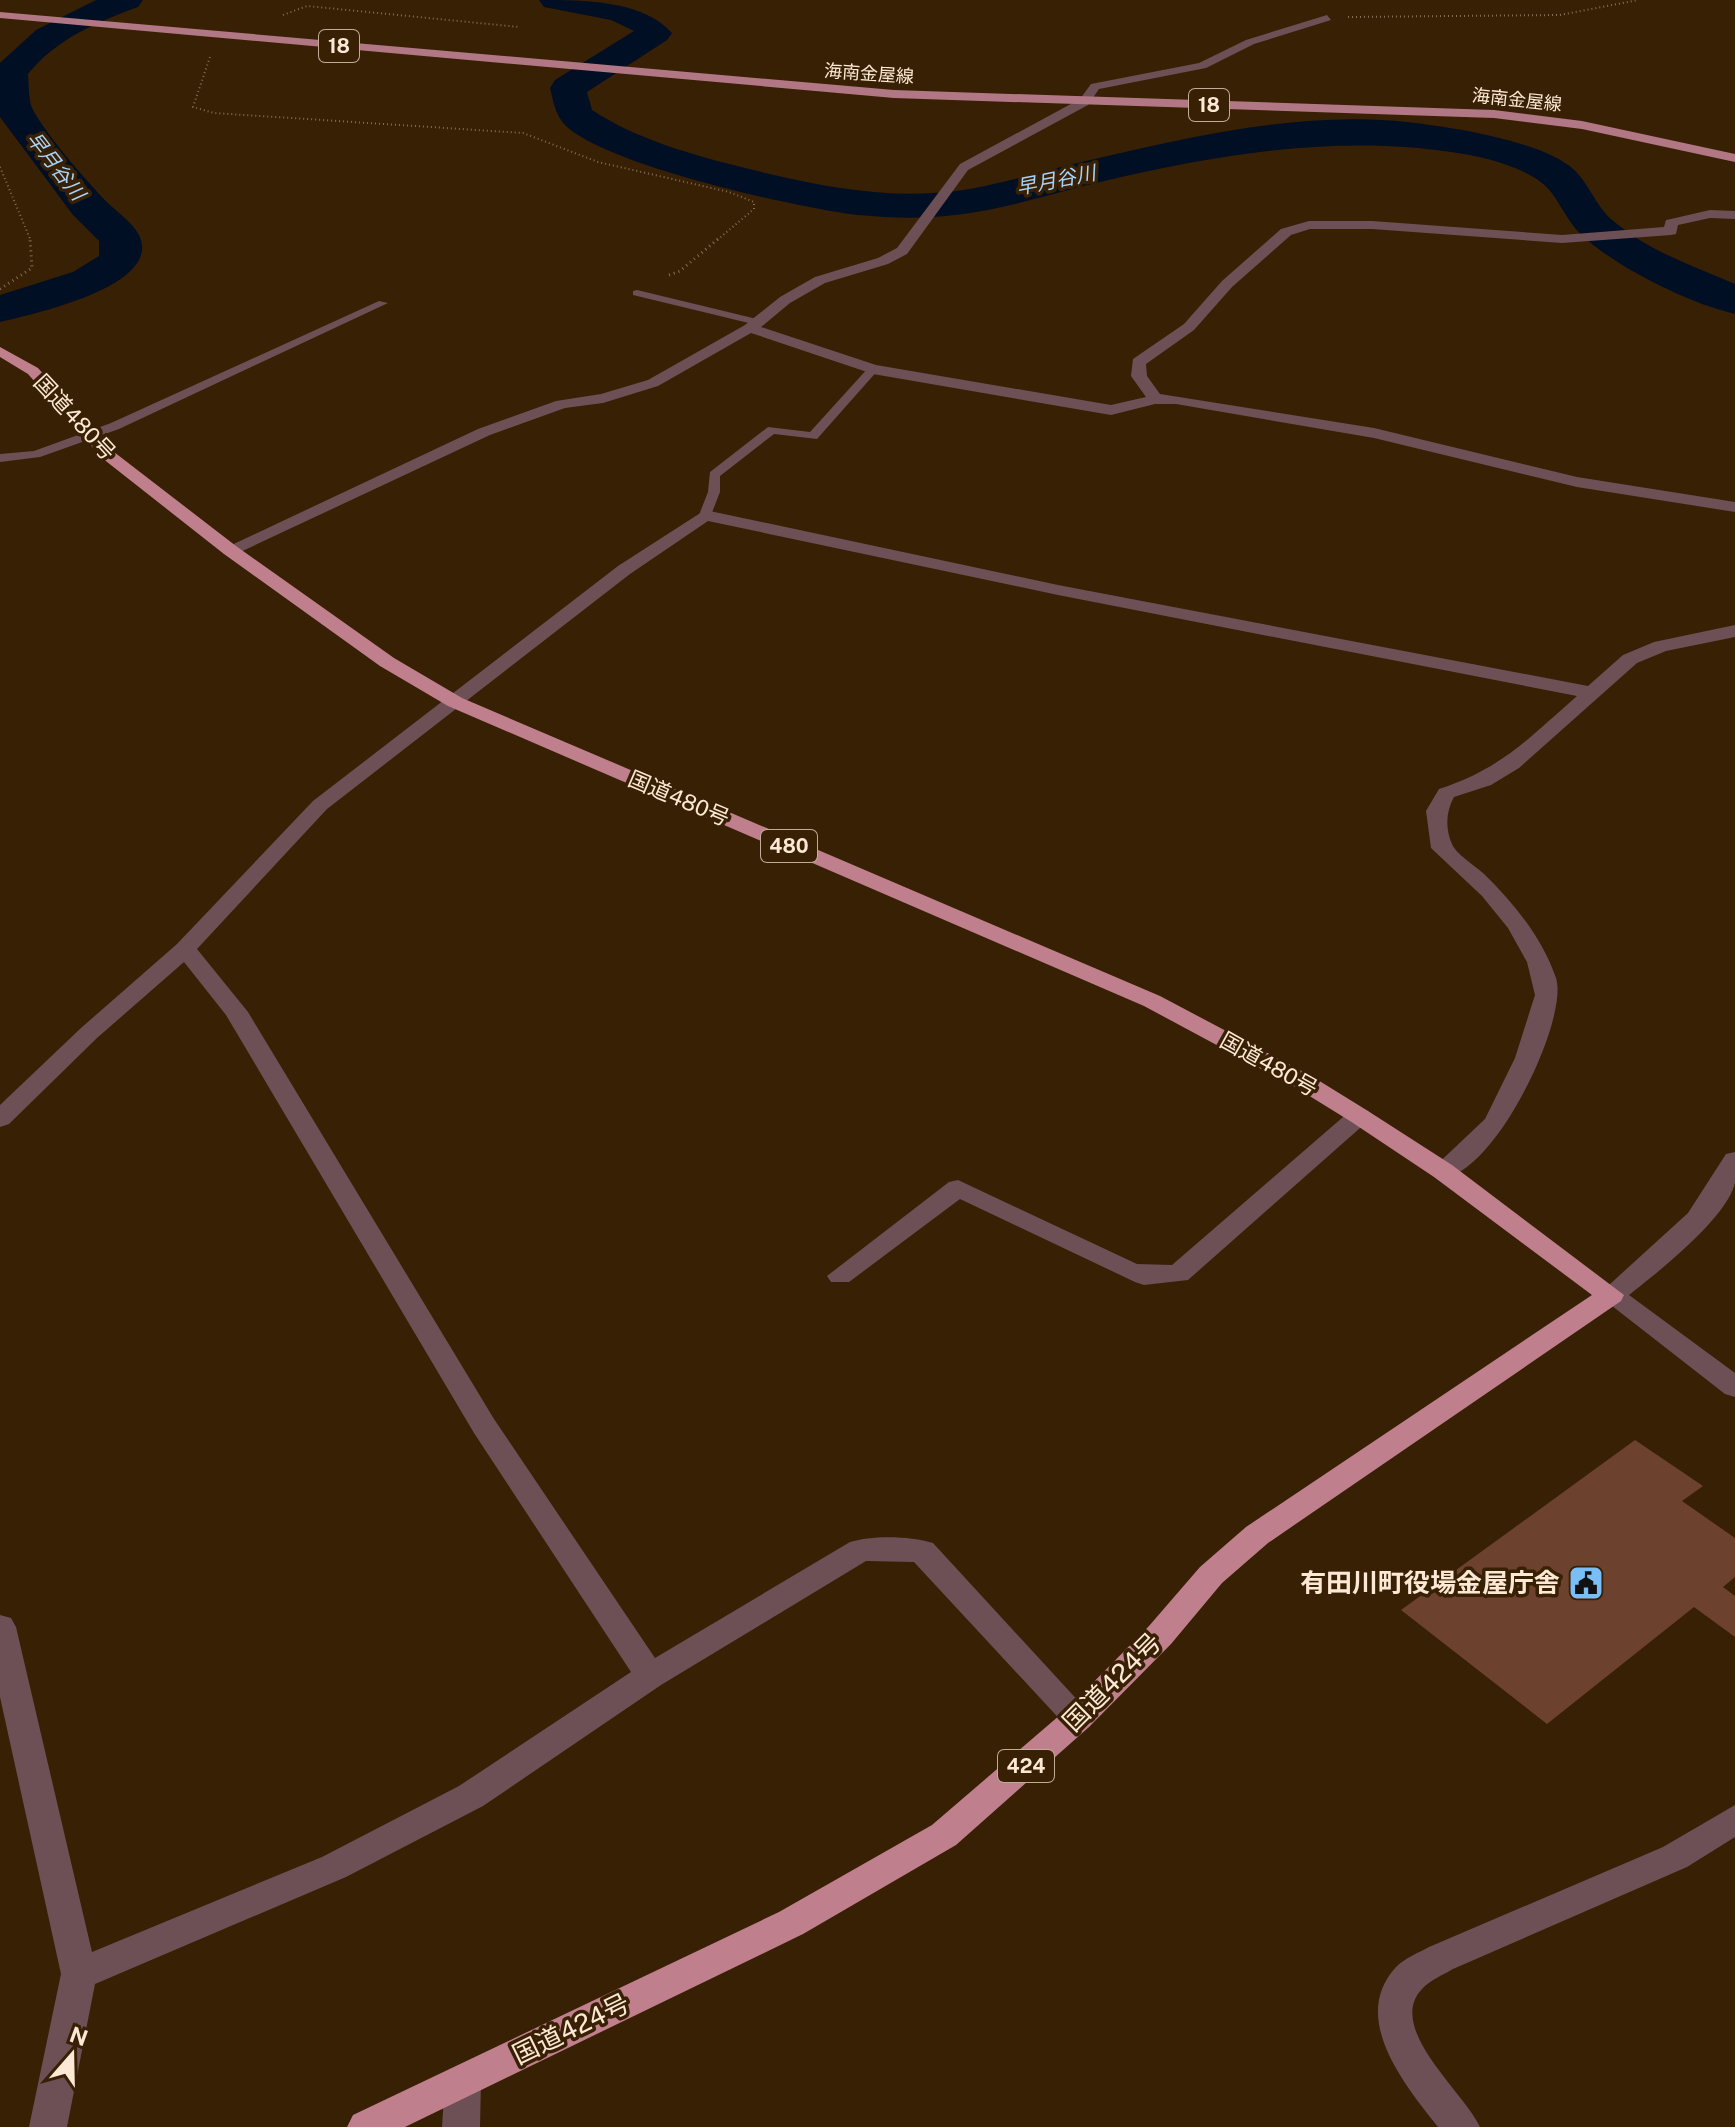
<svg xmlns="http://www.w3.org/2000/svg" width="1735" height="2127" font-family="'Public Sans','Noto Sans JP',sans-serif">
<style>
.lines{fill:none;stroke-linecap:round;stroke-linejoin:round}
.river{fill:#000f23;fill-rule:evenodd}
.building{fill:#6c412d}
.path-far1{stroke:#846d55;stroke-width:2;stroke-dasharray:1 3;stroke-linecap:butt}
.path{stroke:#846d55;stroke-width:3;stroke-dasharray:1 4;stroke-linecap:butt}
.service{fill:#6c5055;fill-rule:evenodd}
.minor{fill:#6c5055;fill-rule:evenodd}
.tertiary{fill:#6c5055;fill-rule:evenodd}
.primary{fill:#b27784;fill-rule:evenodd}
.trunk{fill:#c07f8d;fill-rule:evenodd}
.labels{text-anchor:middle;stroke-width:7;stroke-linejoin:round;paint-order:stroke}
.far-street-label{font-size:18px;fill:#fde8d5;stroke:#382004}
.shield{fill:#382004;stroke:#c2ac96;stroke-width:2}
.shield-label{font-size:20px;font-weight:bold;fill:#fde8d5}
.far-water-label{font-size:20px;font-style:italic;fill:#a8d4fa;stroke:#382004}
.street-label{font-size:22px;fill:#fde8d5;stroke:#382004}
.near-poi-label{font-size:26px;font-weight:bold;fill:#fde8d5;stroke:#382004;text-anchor:end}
.near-street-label{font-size:26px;fill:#fde8d5;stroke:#382004}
</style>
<rect width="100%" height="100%" fill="#382004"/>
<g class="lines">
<!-- river -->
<path class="river" d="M96,0H143L138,7C97,22 56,39 28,74C29,85 28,101 33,110C48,137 80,173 101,196C112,209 131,220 139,235C164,286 33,314 0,322V295L73,272L99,256V241L73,215L0,117V63L36,30Z
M539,0C583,0 643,0 672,33L667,40L587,92L592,110C638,140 693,155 745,168C814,185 885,200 956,191C994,186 1032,174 1069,165C1177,140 1295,110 1407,122C1451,127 1528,139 1565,163C1587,176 1593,203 1611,219C1646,250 1693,266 1735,284V314C1689,303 1622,270 1586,239C1570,226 1563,208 1551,192C1536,171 1490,158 1464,154C1341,133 1221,154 1100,182C1053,193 1003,210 955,215C923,219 890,218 858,215C798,208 603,165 564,124C555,114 553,100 550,88L555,80L634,31L611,20L544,7Z"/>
</g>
<!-- building -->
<path class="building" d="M1635,1440L1703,1486L1682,1501L1735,1538V1577L1723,1587L1735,1596V1637L1694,1607L1547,1724L1401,1610Z"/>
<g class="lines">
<!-- path-far1 -->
<path class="path-far1" d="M283,15L307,6L519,27
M1348,17L1560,15L1638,0
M210,57L193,107L214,113L523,133L598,162L729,192L754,202V209L716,241
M0,167L31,241"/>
<!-- path -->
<path class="path" d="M669,275L680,271L718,239
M0,289L32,268L30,239"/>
<!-- service -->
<path class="service" d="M637,290L761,320L762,322L757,325L633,295V291Z
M379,301L388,303L119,429L40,457L0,462V454L34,451L111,423Z
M869,367L879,369L817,439L774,434L720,476V492L711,515L700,518L699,515L708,492L710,472L768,427L810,432Z"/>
<!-- minor -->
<path class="minor" d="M1327,15L1331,20L1254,44L1206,68L1099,89L1088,105L968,170L907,254L888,264L825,283L790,303L761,327L876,365L1111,405L1146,397L1131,376L1133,359L1184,324L1222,281L1281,229L1309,221H1372L1562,235L1664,227L1666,220L1671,219L1710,210L1735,211V219L1710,218L1678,225L1676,234L1671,235L1562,243L1372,229H1310L1291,235L1232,287L1194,330L1146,364L1147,376L1160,394L1374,428L1577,477L1735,502V512L1577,487L1374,438L1176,404H1155L1111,415L873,374L751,333L658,386L603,403L565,408L490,435L236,554H224L221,550L478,429L556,401L601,394L648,380L745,325L780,297L815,277L878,258L897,248L960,164L1080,99L1091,84L1199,63L1246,40Z
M705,510L1058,585L1588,686L1623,655L1654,642L1735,625V637L1666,651L1637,663L1519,768L1491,785L1454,797C1446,811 1445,828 1452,844C1456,854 1474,865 1483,873C1513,902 1542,937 1556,978C1570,1021 1487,1191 1434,1177L1430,1171L1485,1119L1515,1058L1535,995L1527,962L1508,928L1482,896L1431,848L1426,811L1439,789C1501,769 1529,738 1577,696L1058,595L708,521L630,574L327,809L197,949L248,1012L494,1419L655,1658L850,1542C873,1535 910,1536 933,1543L1094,1718L1089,1727L1078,1731L1067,1727L914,1562L866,1561L661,1685L483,1806L346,1877L95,1984L67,2127H29L61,1974L0,1697V1615L11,1618L16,1627L92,1952L322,1857L459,1786L631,1672L474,1433L226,1015L184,962L97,1038L9,1124L0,1127V1105L81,1028L177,944L313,801L618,566Z
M1359,1108L1368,1111L1371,1116L1368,1121L1188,1280L1144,1285L1135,1282L960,1199L849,1282H831L827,1276L949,1182L958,1180L1137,1264L1172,1265L1350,1111Z
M1735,1805V1837L1687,1867L1453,1969C1443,1975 1430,1980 1422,1989C1385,2028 1465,2093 1480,2127H1438C1405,2085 1349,2018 1396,1967C1405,1958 1418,1953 1429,1947L1663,1847Z
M463,2064L476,2069L481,2081L480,2127H442L445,2081L450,2069Z"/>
<!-- tertiary -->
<path class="tertiary" d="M1735,1152C1735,1161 1735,1174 1735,1183C1726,1219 1658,1272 1629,1295L1735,1373V1397L1725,1394L1598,1295L1688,1213L1726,1154Z"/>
<!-- primary -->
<path class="primary" d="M0,12L894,90L1494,110L1582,121L1735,154V162L1582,129L1494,118L894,98L0,18Z"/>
<!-- trunk -->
<path class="trunk" d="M0,347L38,368L114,452L236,546L394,658L462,698L1160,996L1313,1077L1368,1111L1452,1165L1624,1295L1621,1301L1268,1543L1222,1583L1171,1644L1089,1727L956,1845L803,1934L405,2127H347L353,2115L779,1912L932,1825L1067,1709L1149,1626L1200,1567L1246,1527L1592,1295L1434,1177L1350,1121L1295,1087L1144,1006L448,706L380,666L224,554L102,458L28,374L0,357Z"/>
</g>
<!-- icons -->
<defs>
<symbol id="civic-square" viewBox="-11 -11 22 22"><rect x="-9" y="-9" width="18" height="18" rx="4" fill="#7abef8" stroke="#382004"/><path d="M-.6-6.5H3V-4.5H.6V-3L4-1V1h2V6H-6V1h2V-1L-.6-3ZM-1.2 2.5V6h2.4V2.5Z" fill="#111"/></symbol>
</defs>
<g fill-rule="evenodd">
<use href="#civic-square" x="1566" y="1563" width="40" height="40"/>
</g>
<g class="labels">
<!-- far-street labels -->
<g class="far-street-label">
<text transform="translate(869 74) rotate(4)" y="6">海南金屋線</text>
<text transform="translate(1517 100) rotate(6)" y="6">海南金屋線</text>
</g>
<!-- shield labels -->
<g class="shield">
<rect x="319" y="30" width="40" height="32" rx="6"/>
<rect x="1189" y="89" width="40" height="32" rx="6"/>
<rect x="761" y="830" width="56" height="32" rx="6"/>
<rect x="998" y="1750" width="56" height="32" rx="6"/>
</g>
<g class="shield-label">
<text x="339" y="53">18</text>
<text x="1209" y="112">18</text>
<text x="789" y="853">480</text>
<text x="1026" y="1773">424</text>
</g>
<!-- far-water labels -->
<g class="far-water-label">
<text transform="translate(56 166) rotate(52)" y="7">早月谷川</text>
<text transform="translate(1056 180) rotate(-11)" y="7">早月谷川</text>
</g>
<!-- street labels -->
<g class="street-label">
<text transform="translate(75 417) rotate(47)" y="8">国道480号</text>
<text transform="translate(679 798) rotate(23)" y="8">国道480号</text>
<text transform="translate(1269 1064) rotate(29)" y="8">国道480号</text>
</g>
<!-- near-poi labels -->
<g class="near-poi-label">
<text x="1560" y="1592">有田川町役場金屋庁舎</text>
</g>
<!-- near-street labels -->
<g class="near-street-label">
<text transform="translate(1112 1682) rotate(-45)" y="9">国道424号</text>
<text transform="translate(571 2029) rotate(-26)" y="9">国道424号</text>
</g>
</g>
<!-- north arrow -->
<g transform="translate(72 2055) rotate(20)" stroke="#382004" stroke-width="6" paint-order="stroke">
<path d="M0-6L14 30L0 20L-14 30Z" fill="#fde8d5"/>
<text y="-12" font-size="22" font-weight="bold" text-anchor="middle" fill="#fde8d5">N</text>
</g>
</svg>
